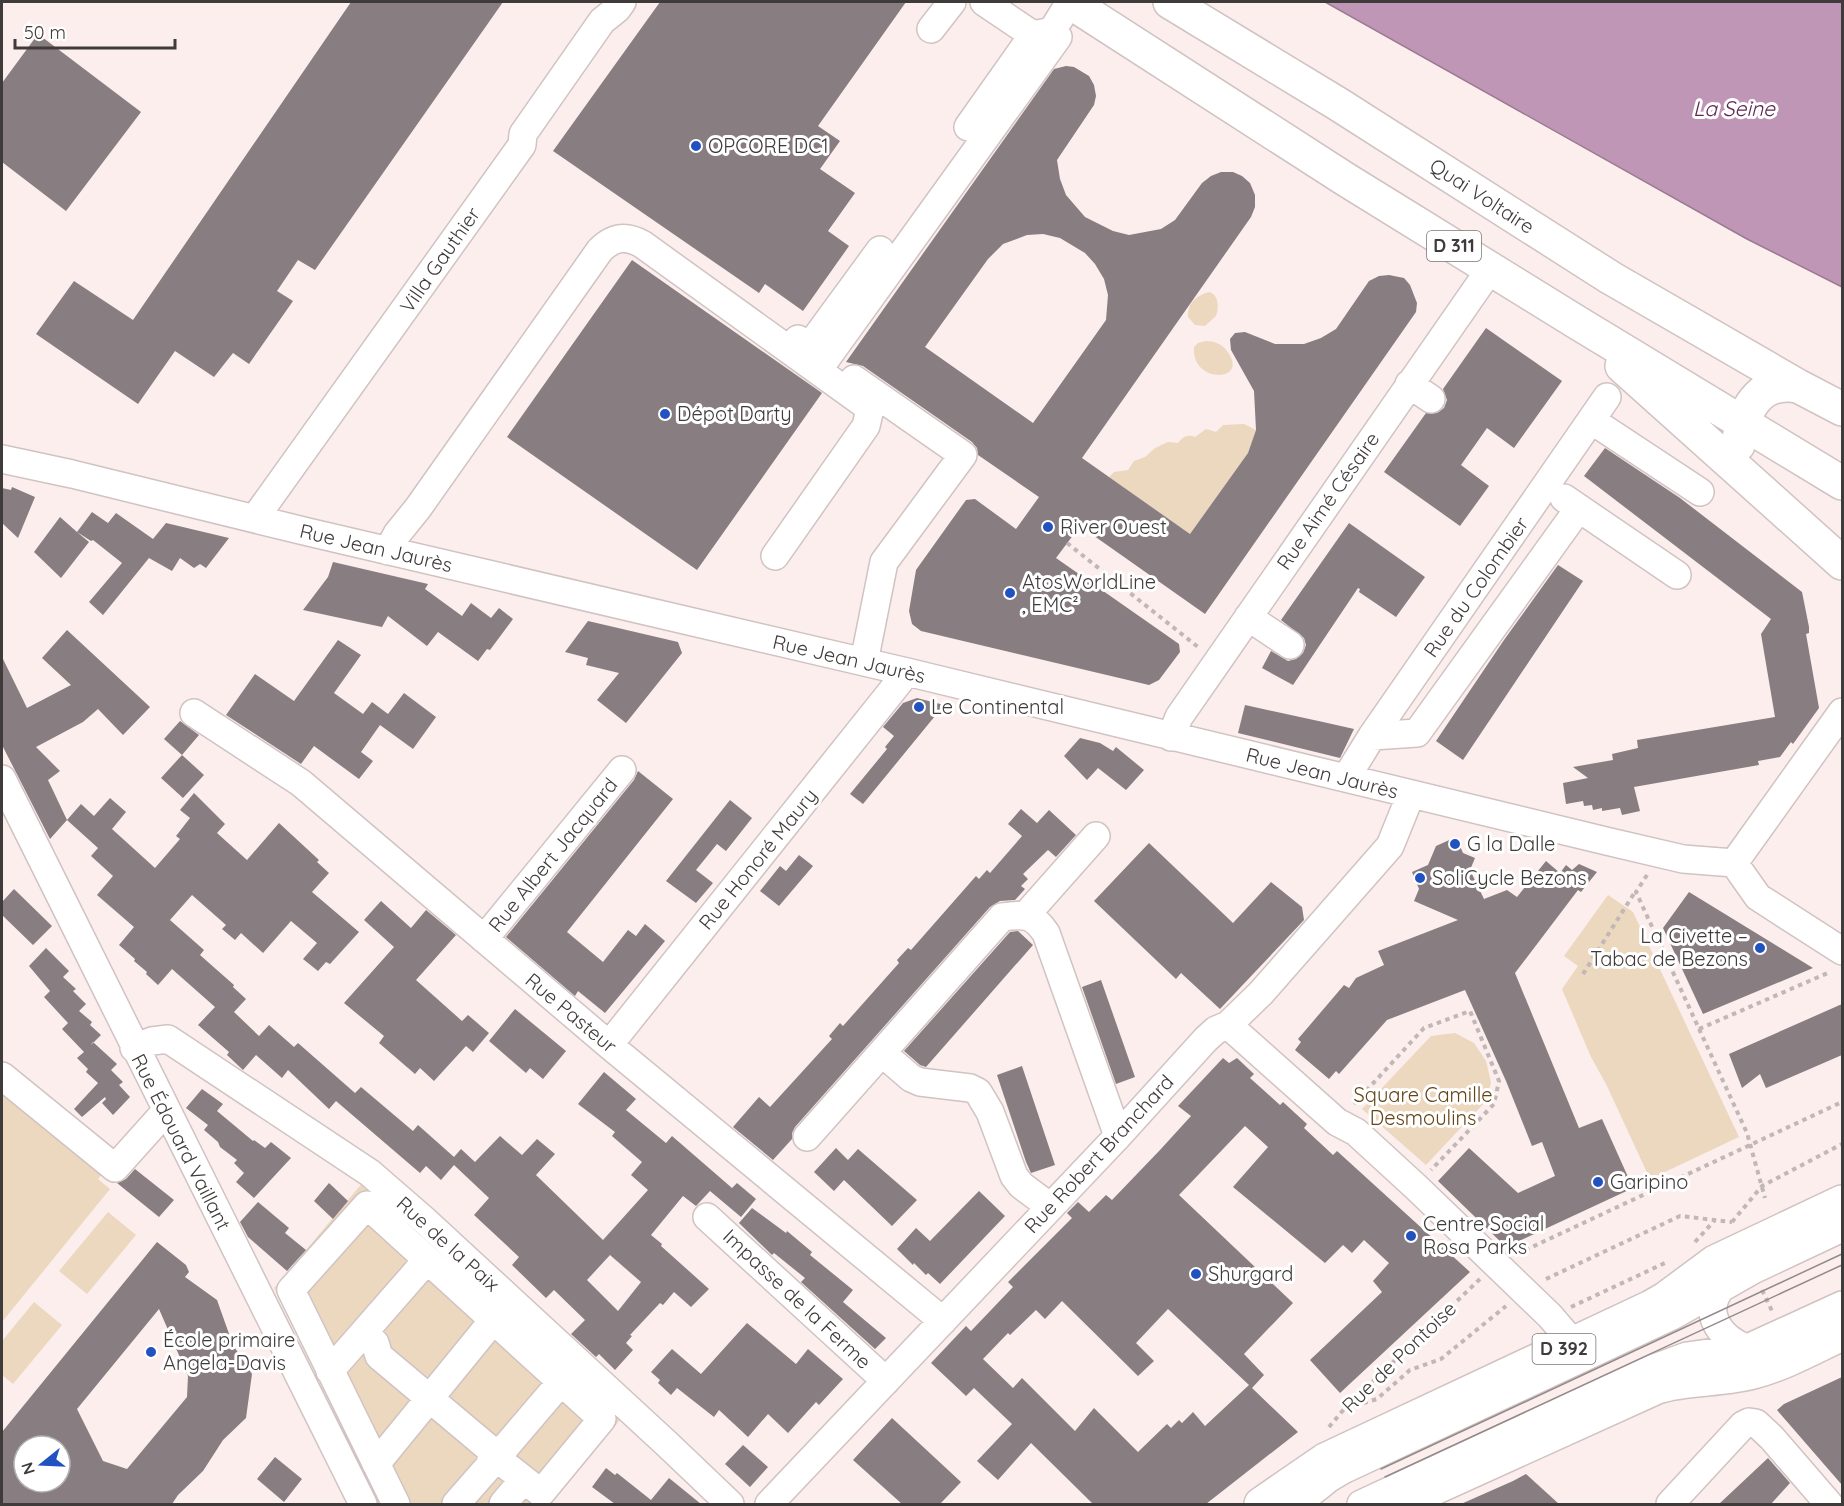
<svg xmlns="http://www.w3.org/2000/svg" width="1844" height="1506" font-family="Quicksand,sans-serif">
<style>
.green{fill:#ecd7bf}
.water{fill:#c096b6;stroke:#9a7b91;stroke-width:1.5}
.building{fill:#887d80;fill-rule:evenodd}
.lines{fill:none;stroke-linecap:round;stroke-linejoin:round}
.minor-casing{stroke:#d0c3c2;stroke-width:30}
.major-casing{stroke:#d0c3c2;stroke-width:36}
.path{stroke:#c1b7b6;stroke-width:4;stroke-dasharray:4.5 4.5;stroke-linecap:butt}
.minor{stroke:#fff;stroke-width:27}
.major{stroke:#fff;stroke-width:33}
.tram{stroke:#938a8a;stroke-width:1.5}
.poi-dot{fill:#2152c0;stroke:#fff;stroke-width:2}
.labels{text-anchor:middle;stroke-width:6;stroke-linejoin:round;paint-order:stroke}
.shield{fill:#fff;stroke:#797676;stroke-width:1.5}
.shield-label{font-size:18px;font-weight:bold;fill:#403b3b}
.poi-label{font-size:20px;fill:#403b3b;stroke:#fff;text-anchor:start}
.street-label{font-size:20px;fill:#403b3b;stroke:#fff}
.park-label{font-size:20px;fill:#654416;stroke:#fff}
.water-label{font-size:21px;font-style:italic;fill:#5d2953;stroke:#fff}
</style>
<rect width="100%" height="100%" fill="#fbeeed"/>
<!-- green -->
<path class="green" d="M1209,292C1219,295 1219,307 1216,316L1205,326L1195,325L1188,317C1188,302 1196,296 1209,292Z
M1206,341C1214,341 1222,344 1227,351C1251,382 1191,385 1194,347L1198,343Z
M1244,424L1256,430L1248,453L1190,534L1109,477L1114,472L1128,470L1134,461L1145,457L1155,448L1168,442L1178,443C1183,437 1187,434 1195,437L1206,429L1216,432L1223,425Z
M1608,895L1633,912L1739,1137L1650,1179L1606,1084L1591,1057L1562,989L1578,966L1564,956Z
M1455,1033L1474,1043L1486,1061L1491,1082L1487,1100L1426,1165L1362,1109L1431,1036Z
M2,1083L106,1169L98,1179L110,1189L2,1322Z
M364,1181L623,1416L551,1504H379L274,1288Z
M108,1212L136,1235L87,1294L59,1271Z
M34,1302L62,1325L13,1384L2,1375V1341Z"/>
<!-- water -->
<path class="water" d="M1325,2H1842V287L1747,239Z"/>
<!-- building -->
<path class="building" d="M351,2H503L315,270L298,260L277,291L293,301L249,364L233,353L214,377L175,351L138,404L36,334L74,281L133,320Z
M660,2H906L818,126L840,141L820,169L855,193L828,231L849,246L803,311L765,284L759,293L553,151Z
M38,34L141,112L66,211L2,162V83Z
M1066,66L1074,67L1089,76L1094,85L1096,96L1094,105L1057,160L1060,179L1066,195L1085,217L1113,231L1129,235L1161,229L1175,220L1202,183L1211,176L1221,172H1233L1242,176L1250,183L1255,195V207L1251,217L1082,458L1190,534L1248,453L1256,430L1254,391L1231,350L1230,339L1235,333L1245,332L1275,344H1304L1321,338L1336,329L1369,281L1379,276L1389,275L1404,278L1410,285L1417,303L1416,312L1205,614L1080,526L1056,558L1179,644L1180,652L1159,680L1149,685L921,631L912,624L909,611L916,570L966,500L975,499L1016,529L1039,497L978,455L977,448L972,442L863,366L846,362L1054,69ZM1043,234L1060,238L1085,253L1095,264L1104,279L1108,295L1106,320L1033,423L925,347L988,259L1003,244L1027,235Z
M632,260L822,393L697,570L507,437Z
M1486,328L1562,381L1514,448L1487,428L1461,465L1489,486L1460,526L1384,472L1426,413H1437L1444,408L1447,400L1443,389Z
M1605,448L1680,498L1802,592L1809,627V633L1806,634L1819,708L1793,744L1791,742L1780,757L1758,761L1759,765L1634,787L1640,811L1622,815L1620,808L1602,811V808L1593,810L1592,805L1584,806L1583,801L1566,804L1563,783L1588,778L1573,767L1613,760L1612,754L1638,748L1637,740L1775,717L1761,634L1771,619L1584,476Z
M12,487L35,497L18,538L2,523V488L11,490Z
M92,512L108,523L116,513L153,539L166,523L229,538L206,568L200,564L194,568L180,558L172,571L149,558L103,615L89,602L122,563L93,540L91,541L77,532L89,542L61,578L34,552L60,517L77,532Z
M1349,523L1425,577L1396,617L1359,592L1360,589L1358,588L1293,685L1262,668L1271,651L1288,661L1296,659L1303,653L1306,645L1304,638L1281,620Z
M333,562L428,584L425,589L462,616L471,603L491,618L499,608L513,619L490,650L487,649L478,661L438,632L427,646L388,616L382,627L303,610L328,577Z
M1558,565L1583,581L1463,760L1436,741L1504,640Z
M588,621L678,642L682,653L626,723L597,700L619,673L586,665L588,658L565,652Z
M67,630L150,707L123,735L98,709L83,722L36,747L60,771L48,780L67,820L81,804L94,816L110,798L126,812L112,829L155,868L180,839L176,836L190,818L180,810L194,793L225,824L217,833L247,860L279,823L319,860L317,862L329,873L312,892L359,932L330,964L326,962L318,971L303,959L317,943L291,921L263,953L241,933L235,940L222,929L226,925L192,895L170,920L204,950L200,955L234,985L233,987L246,999L234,1012L259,1036L269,1025L294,1047L298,1043L355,1093L361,1087L413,1131L418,1125L454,1157L461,1149L475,1162L500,1136L522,1155L537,1139L555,1154L536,1175L603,1240L648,1190L631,1175L642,1162L612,1136L615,1132L578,1104L604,1072L636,1099L626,1110L666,1143L672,1136L732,1188L737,1183L756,1199L741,1217L710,1191L696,1206L683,1196L651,1235L662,1244L661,1246L709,1289L691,1307L674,1292L663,1305L660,1303L630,1335L632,1336L626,1343L633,1350L615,1370L599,1354L596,1357L571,1334L585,1320L554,1290L546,1298L512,1265L519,1257L474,1215L489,1198L454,1165L441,1180L426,1166L420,1173L336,1101L329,1109L288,1070L282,1078L256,1055L243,1070L227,1055L229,1052L198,1025L215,1007L172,969L158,985L146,974L147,972L134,961L135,959L119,945L134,927L97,895L113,876L91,856L98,848L67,820L50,839L2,745V657L27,708L71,685L42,658ZM610,1255L641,1282L618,1311L587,1280Z
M338,640L361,655L334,693L363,714L372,702L388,714L404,693L436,717L413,749L380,725L361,752L373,761L359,779L314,746L301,764L226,715L255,674L294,701Z
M917,698L944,705L863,804L850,794L887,749L885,747L894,736L883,727L903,703Z
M1245,705L1323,722L1354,729L1340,758L1238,733Z
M180,721L199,735L182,755L164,739Z
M1080,738L1100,743L1113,751L1116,747L1144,770L1126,790L1098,768L1087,780L1064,756Z
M182,755L204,775L183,798L161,778Z
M638,771L673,799L567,932L603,962L628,930L636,936L645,924L665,941L605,1013L578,991L575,996L506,937L634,780Z
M730,800L752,818L726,851L717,844L696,870L713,883L696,903L666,881Z
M1021,809L1037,823L1049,810L1076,835L1056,857L1048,850L1023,874L1028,879L1021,886L1025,889L1015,900L1000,901L990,907L795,1127L792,1133V1139L773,1160L733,1127L759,1097L770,1107L832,1039L829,1036L840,1023L843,1026L899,963L897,960L908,948L911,950L976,876L979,879L987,870L990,873L1022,836L1008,824Z
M1456,837L1463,853L1475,858L1470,870L1484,899L1507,890L1517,897L1546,861L1560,873L1566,865L1572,870L1579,864L1597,872L1581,892L1578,890L1515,973L1579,1128L1602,1119L1633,1188L1506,1247L1438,1181L1469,1148L1518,1193L1555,1176L1542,1142L1532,1146L1506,1081L1465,990L1387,1020L1339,1074L1336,1071L1329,1079L1295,1050L1301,1042L1298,1039L1344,985L1349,988L1356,978L1384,965L1378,951L1458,920L1414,901L1419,889L1412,872L1428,865L1436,846Z
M1149,843L1233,923L1271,882L1302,907L1304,920L1220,1009L1181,973L1176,979L1094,901Z
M799,855L813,866L779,906L760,891L780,866L786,871Z
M14,889L52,926L33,945L2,915V902Z
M1689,892L1813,968L1703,1014L1663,928Z
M381,901L411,928L426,910L456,935L416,980L462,1021L468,1015L489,1033L473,1052L466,1046L434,1081L420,1068L415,1074L379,1043L384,1036L344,1003L394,947L364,920Z
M1018,931L1033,945L926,1067L920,1065L904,1051L1010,932Z
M46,948L69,971L63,977L76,989L73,991L86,1004L79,1011L92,1022L90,1025L101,1035L91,1045L93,1042L117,1064L111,1070L123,1082L119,1085L130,1097L113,1115L102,1103L106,1099L105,1097L82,1117L74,1109L98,1083L86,1072L88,1069L77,1058L84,1052L62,1029L68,1023L44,997L50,991L29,966Z
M1101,980L1135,1077L1116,1084L1082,987Z
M1842,1004V1055L1766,1088L1760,1074L1742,1088L1729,1054Z
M515,1009L566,1051L543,1079L530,1068L526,1073L489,1041Z
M1223,1058L1229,1063L1237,1058L1254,1074L1250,1078L1280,1105L1283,1102L1307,1124L1304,1128L1333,1155L1337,1151L1470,1272L1340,1393L1310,1360L1382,1292L1373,1281L1389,1263L1364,1240L1352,1253L1343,1245L1325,1263L1233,1187L1268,1147L1245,1126L1179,1195L1293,1303L1244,1354L1264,1375L1252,1388L1298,1432L1206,1504H1093L1031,1443L998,1480L977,1461L1012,1424L974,1388L966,1396L931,1363L966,1326L971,1331L1013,1287L1008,1282L1072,1218L1067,1213L1078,1202L1089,1212L1106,1195L1112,1200L1160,1150L1191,1116L1178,1106ZM1062,1301L1138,1376L1154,1361L1136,1343L1168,1309L1249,1385L1205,1426L1193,1412L1182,1423L1179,1420L1171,1428L1167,1424L1138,1452L1094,1408L1075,1431L1022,1378L1013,1388L983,1359L1008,1333L1010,1335L1036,1310L1045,1319Z
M1022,1066L1055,1165L1031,1173L1026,1162L997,1075Z
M202,1089L223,1104L217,1111L253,1141L254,1140L265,1148L271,1142L291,1158L254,1198L236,1182L244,1173L234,1163L237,1160L220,1147L218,1142L204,1130L208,1125L186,1108Z
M836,1148L848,1160L858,1149L917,1200L892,1226L844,1180L834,1191L814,1172Z
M135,1169L174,1200L159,1217L117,1183L126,1179Z
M329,1183L348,1201L333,1219L314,1201Z
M979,1191L1005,1216L940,1284L928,1273L926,1275L914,1263L913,1265L897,1249L916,1228L930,1241Z
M258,1202L289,1228L285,1233L306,1250L287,1271L248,1237L240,1222Z
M752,1208L786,1233L787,1231L812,1252L810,1255L853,1290L843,1302L886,1338L875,1349L801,1282L805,1278L774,1253L772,1255L739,1223Z
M157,1242L186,1265L189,1272L185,1277L217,1300L233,1345L252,1374L246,1418L223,1440L203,1471L178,1495L172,1504H2V1432ZM159,1309L188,1376L187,1397L127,1469L103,1461L77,1409ZM24,1446H60V1482H24Z
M747,1323L796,1364L808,1349L843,1379L819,1405L816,1402L788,1433L768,1414L748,1437L719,1410L714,1417L677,1388L671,1395L658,1383L660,1380L651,1372L672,1349L701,1374Z
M1842,1377V1485L1777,1410L1784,1404Z
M892,1418L961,1482L940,1504H902L853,1460Z
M743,1445L768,1467L750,1487L725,1464Z
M275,1457L302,1479L284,1502L257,1479Z
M1768,1458L1790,1483L1771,1504H1719Z
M606,1468L615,1475L617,1473L651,1500L669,1478L701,1504H615L592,1487Z
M1526,1474L1559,1504H1461L1513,1481Z"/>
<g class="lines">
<defs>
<path id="minor" d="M984,2L1033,35
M931,29L952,2
M968,127L1033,35L1052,31L1070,2
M798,339L809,347L880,250
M826,359L1058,37
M854,379L963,455L884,562L864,662
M1409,384L1431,399
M1591,420L1700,492
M2,459L72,474L308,532L907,672L1606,841L1683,859L1734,863L1758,897L1842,951
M1564,498L1677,575
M255,518L522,145L523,134L602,21L617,9L622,2
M388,551L397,534L418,508L600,250C613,237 626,235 642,244L867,406L869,413L866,426L775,556
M1248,617L1290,645
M194,713L301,783L609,1045L943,1321
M1372,736L1417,733L1579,508
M1171,737L1179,717L1491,268
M1346,778L1372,736L1607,397
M2,779L363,1504
M1734,863L1842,712
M1026,915L1096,836
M484,939L622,770
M1228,1025L1337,1122L1356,1132L1416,1187L1550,1316L1574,1344
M609,1045L907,672
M134,1048L152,1041L168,1039L370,1173L423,1219L667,1444L730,1504
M884,1050L889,1059L911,1078L920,1082L970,1088L978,1092L990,1112L1014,1176L1021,1185L1049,1206
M2,1076L115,1168L166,1111
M807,1137L1002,917C1025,914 1033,914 1046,933L1118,1136
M707,1217L886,1381
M1722,1287C1700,1313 1721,1338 1746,1348
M364,1333L375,1343L379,1356L491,1450
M330,1371L427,1260
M503,1450L561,1382
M376,1464L504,1307
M396,1504L291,1290L367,1205L602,1419L541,1493L503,1463
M456,1504L491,1464V1450H503V1453
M503,1504L523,1480
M769,1504L1118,1136L1206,1039L1216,1030L1228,1025L1261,993L1390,846L1411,794
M1297,1504L1328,1479L1343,1470L1674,1315L1753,1270L1842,1228
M1361,1504L1652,1369L1687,1356L1750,1347L1842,1305
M1670,1504L1743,1425L1749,1422L1756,1423L1772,1438L1829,1504"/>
<path id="major" d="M1070,2L1345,179L1578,323L1842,483
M1170,2L1338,104L1611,278L1798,386L1842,409
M1622,366L1842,563
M1738,445C1743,412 1758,378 1798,386
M1261,1504L1325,1460L1651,1307L1665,1299L1715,1262L1842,1202
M1399,1504L1657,1387C1689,1377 1722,1381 1753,1372C1784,1364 1814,1347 1842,1334"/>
</defs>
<!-- minor casing -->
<use href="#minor" class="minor-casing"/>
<!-- major casing -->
<use href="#major" class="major-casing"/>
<!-- path -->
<path class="path" d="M1067,543L1198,647
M1647,875L1636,892L1747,1133L1765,1198
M1583,974L1635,892
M1699,1029L1830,972
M1354,1104L1424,1028L1470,1011L1499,1081L1494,1104L1431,1170
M1732,1222L1762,1186L1842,1144
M1695,1242L1714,1221
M1517,1254L1842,1102
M1546,1279L1680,1216L1732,1222
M1762,1290L1773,1313
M1571,1307L1667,1262
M1346,1408L1377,1399L1410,1370L1441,1359L1506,1306
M1329,1427L1345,1408L1480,1279"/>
<!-- minor -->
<use href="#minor" class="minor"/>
<!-- major -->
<use href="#major" class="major"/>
<!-- tram -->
<path class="tram" d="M1381,1469L1842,1254
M1385,1477L1842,1265"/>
</g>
<!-- markers -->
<g class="poi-dot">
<circle cx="696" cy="146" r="6"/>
<circle cx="665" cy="414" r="6"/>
<circle cx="1048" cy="527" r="6"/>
<circle cx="1010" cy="593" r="6"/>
<circle cx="919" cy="707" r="6"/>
<circle cx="1455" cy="844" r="6"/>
<circle cx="1420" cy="878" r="6"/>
<circle cx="1760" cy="948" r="6"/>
<circle cx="1598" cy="1182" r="6"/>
<circle cx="1411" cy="1236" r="6"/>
<circle cx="1196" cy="1274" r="6"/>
<circle cx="151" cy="1352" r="6"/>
</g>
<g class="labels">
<!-- shield labels -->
<g class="shield">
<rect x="1427" y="231" width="54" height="30" rx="4.5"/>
<rect x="1532.5" y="1334" width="63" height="30" rx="4.5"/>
</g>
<g class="shield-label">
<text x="1454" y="252">D 311</text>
<text x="1564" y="1355">D 392</text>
</g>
<!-- poi labels -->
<g class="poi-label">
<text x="708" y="153">OPCORE DC1</text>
<text x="677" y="421">Dépot Darty</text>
<text x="1060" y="534">River Ouest</text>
<text x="1022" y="589">AtosWorldLine<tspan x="1022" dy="23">, EMC²</tspan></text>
<text x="931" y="714">Le Continental</text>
<text x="1467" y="851">G la Dalle</text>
<text x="1432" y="885">SoliCycle Bezons</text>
<text x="1748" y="943" text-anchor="end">La Civette –<tspan x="1748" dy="23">Tabac de Bezons</tspan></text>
<text x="1610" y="1189">Garipino</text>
<text x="1423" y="1231">Centre Social<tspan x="1423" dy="23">Rosa Parks</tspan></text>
<text x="1208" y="1281">Shurgard</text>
<text x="163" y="1347">École primaire<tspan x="163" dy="23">Angela-Davis</tspan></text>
</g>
<!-- street labels -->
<g class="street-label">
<text transform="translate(1482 196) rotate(33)" y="7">Quai Voltaire</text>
<text transform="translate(440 260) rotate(-55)" y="7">Villa Gauthier</text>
<text transform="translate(1328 501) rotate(-55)" y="7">Rue Aimé Césaire</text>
<text transform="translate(376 548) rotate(13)" y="7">Rue Jean Jaurès</text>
<text transform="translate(1476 587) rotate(-55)" y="7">Rue du Colombier</text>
<text transform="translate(849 659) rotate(13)" y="7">Rue Jean Jaurès</text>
<text transform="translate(1322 773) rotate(14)" y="7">Rue Jean Jaurès</text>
<text transform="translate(553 855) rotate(-51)" y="7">Rue Albert Jacquard</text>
<text transform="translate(758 859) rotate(-51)" y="7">Rue Honoré Maury</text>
<text transform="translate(571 1013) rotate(40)" y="7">Rue Pasteur</text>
<text transform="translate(181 1142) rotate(63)" y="7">Rue Édouard Vaillant</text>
<text transform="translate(1099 1154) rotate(-47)" y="7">Rue Robert Branchard</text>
<text transform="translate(448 1244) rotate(42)" y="7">Rue de la Paix</text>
<text transform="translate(797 1299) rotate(43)" y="7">Impasse de la Ferme</text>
<text transform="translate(1399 1357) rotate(-44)" y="7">Rue de Pontoise</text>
</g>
<!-- park labels -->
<g class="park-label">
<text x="1423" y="1102">Square Camille<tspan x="1423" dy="23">Desmoulins</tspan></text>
</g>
<!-- water labels -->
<g class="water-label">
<text x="1734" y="116">La Seine</text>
</g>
</g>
<!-- border -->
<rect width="1844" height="1506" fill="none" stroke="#403b3b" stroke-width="6"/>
<!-- north arrow -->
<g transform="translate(42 1464) rotate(252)"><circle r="28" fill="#ffffff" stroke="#b3b1b1" stroke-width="1.5"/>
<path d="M0-4.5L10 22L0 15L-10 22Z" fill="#2152c0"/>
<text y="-9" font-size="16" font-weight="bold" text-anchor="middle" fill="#403b3b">N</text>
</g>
<!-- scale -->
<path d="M15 39v9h160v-9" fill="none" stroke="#403b3b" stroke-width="3"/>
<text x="24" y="39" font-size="18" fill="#403b3b" stroke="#ffffff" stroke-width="4.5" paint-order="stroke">50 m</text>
</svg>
